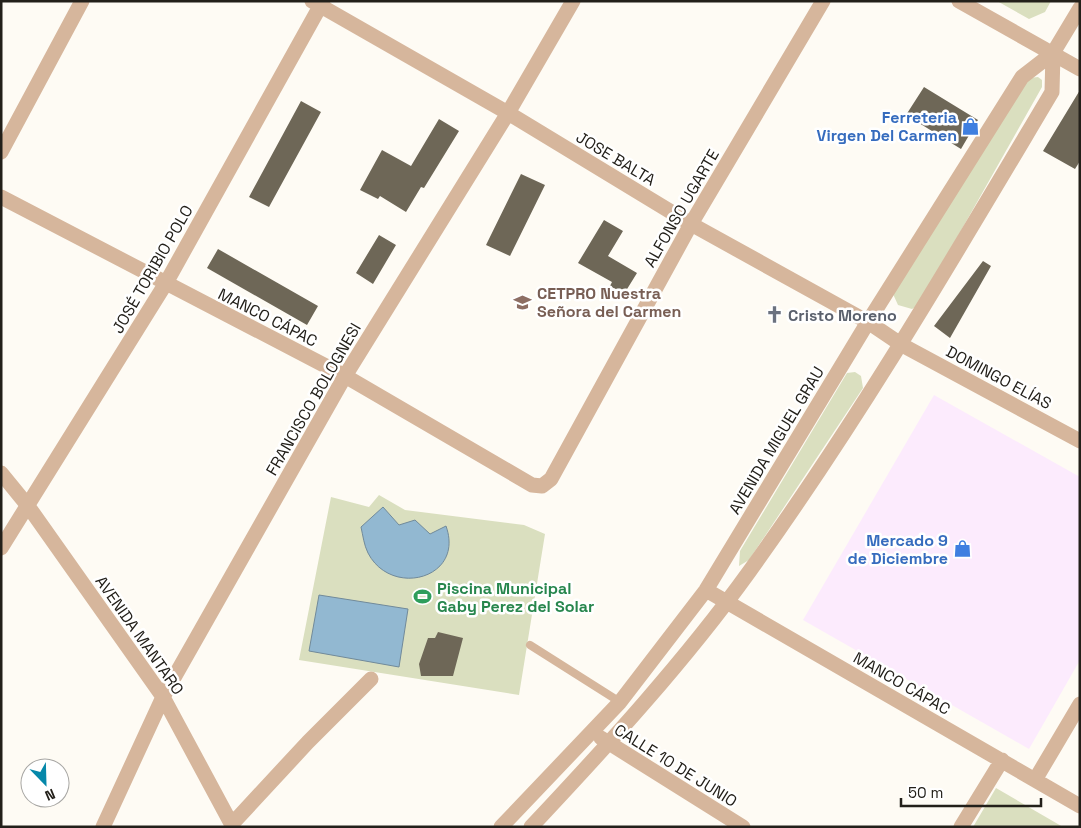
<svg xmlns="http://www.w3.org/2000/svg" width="1081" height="828" font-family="'Space Grotesk',sans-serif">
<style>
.commercial{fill:#fcebfd}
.green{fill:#dadfbf}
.water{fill:#92b8d1;stroke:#718a9a}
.building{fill:#6e6757}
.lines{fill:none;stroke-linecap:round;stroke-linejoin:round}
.lane{stroke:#d6b69c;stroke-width:8}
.street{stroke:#d6b69c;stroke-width:15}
.labels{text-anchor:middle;stroke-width:5;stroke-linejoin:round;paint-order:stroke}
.shop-label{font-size:16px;font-weight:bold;fill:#366cbe;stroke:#fff;text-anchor:end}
.street-label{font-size:16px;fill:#23201a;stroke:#fff}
.education-label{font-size:16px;font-weight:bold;fill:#785e54;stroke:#fff;text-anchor:start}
.worship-label{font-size:16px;font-weight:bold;fill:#5b616d;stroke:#fff;text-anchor:start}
.leisure-label{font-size:16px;font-weight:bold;fill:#27864d;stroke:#fff;text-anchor:start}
</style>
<rect width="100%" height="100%" fill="#fefbf4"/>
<!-- commercial -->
<path class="commercial" d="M934,395L1080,477V660L1029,749L803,620Z"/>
<!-- green -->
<path class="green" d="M997,1H1051L1045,12L1029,19Z
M1038,77L1042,80V87L919,305L912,309L898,305L893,294L1029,78Z
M855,372L861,376L863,388L749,560L739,566L740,551L847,373Z
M379,495L405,510L524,525L545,534L519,695L299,660L331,497L369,507Z
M996,788L1063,827H973Z"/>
<!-- water -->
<path class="water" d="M383,507L399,525L415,520L430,534L446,526C465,579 391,598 368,553C364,545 363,536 361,527Z
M319,595L408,609L399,667L309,651Z"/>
<!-- building -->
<path class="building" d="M924,87L978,120L961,149L906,115Z
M1080,90V161L1075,169L1043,151Z
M301,101L321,112L269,207L249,197Z
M439,119L459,131L424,188L421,187L406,212L380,196L378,199L360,190L382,150L411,166Z
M521,174L545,185L510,256L486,245Z
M604,220L623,231L608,256L637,273L624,294L610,286L612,282L578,263Z
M379,235L396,245L373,284L356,273Z
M218,249L318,306L307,325L207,268Z
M983,261L991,266L950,338L934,326Z
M438,632L463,638L453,676H421L419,664L428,638H435Z"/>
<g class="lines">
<!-- lane -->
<path class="lane" d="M530,645L620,702"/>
<!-- street -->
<path class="street" d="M312,1L508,113L691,224L868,322L902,345L1080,441
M959,1L1080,69
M1,152L82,1
M1,197L345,376L532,485L542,486L551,479L691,224L823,1
M1,473L28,506L163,697L233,827
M1,548L166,283L323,1
M706,590L1080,806
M601,738L743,827
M1035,780L1080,704
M232,824L308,742L371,679
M103,827L163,697L345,376L508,113L573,1
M501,827L620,702L706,590L868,322L1022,77L1053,53L1080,8
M531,827C607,746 684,662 749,572C860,418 955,255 1052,92L1053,53
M961,827L1002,760"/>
</g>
<!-- icons -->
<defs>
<symbol id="shop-bare" viewBox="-9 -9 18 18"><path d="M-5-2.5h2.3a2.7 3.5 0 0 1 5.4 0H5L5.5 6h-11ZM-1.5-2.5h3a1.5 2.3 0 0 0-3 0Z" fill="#3f7fe0" stroke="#fff" stroke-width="2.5" paint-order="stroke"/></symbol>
<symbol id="university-bare" viewBox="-9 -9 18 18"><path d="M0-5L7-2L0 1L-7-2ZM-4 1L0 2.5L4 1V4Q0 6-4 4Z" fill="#8d6e63" stroke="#fff" stroke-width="2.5" paint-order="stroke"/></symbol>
<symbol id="church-bare" viewBox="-9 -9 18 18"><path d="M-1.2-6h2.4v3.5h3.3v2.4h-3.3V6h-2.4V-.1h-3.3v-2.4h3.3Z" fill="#6b7280" stroke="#fff" stroke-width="2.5" paint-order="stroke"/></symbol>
<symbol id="stadium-bare" viewBox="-9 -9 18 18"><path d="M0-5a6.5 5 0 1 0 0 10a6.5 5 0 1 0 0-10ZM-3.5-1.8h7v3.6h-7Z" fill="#2e9e5b" stroke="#fff" stroke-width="2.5" paint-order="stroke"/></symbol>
</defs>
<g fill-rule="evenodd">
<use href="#shop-bare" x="958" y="114" width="25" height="25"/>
<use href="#university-bare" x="510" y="290" width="25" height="25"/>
<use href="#church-bare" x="762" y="302" width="25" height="25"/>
<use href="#shop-bare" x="950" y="536" width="25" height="25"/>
<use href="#stadium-bare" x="410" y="584" width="25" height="25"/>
</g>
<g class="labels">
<!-- shop labels -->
<g class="shop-label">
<text x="957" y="123">Ferreteria<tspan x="957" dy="18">Virgen Del Carmen</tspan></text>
<text x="948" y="546">Mercado 9<tspan x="948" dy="18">de Diciembre</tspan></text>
</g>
<!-- street labels -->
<g class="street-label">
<text transform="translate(616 158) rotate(31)" y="6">JOSE BALTA</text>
<text transform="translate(681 208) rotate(-60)" y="6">ALFONSO UGARTE</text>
<text transform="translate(152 269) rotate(-60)" y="6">JOSÉ TORIBIO POLO</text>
<text transform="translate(268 317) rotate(27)" y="6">MANCO CÁPAC</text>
<text transform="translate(999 377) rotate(28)" y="6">DOMINGO ELÍAS</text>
<text transform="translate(313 399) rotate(-60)" y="6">FRANCISCO BOLOGNESI</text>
<text transform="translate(776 440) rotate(-59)" y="6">AVENIDA MIGUEL GRAU</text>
<text transform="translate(140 635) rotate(55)" y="6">AVENIDA MANTARO</text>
<text transform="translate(902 683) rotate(30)" y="6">MANCO CÁPAC</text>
<text transform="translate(676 765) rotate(32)" y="6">CALLE 10 DE JUNIO</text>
</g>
<!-- education labels -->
<g class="education-label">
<text x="537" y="299">CETPRO Nuestra<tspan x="537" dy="18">Señora del Carmen</tspan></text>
</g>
<!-- worship labels -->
<g class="worship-label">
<text x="788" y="321">Cristo Moreno</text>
</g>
<!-- leisure labels -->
<g class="leisure-label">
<text x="437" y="594">Piscina Municipal<tspan x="437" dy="18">Gaby Perez del Solar</tspan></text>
</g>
</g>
<!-- border -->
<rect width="1081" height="828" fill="none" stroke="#23201a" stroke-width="5"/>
<!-- north arrow -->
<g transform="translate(45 783) rotate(157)"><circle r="24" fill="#ffffff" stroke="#a7a6a3"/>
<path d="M0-4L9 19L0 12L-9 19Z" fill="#0588aa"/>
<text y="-8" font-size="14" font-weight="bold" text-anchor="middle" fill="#23201a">N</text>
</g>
<!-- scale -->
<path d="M901 798v8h140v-8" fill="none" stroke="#23201a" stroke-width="2.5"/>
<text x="908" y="798" font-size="15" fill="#23201a" stroke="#ffffff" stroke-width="4" paint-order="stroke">50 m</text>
</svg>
